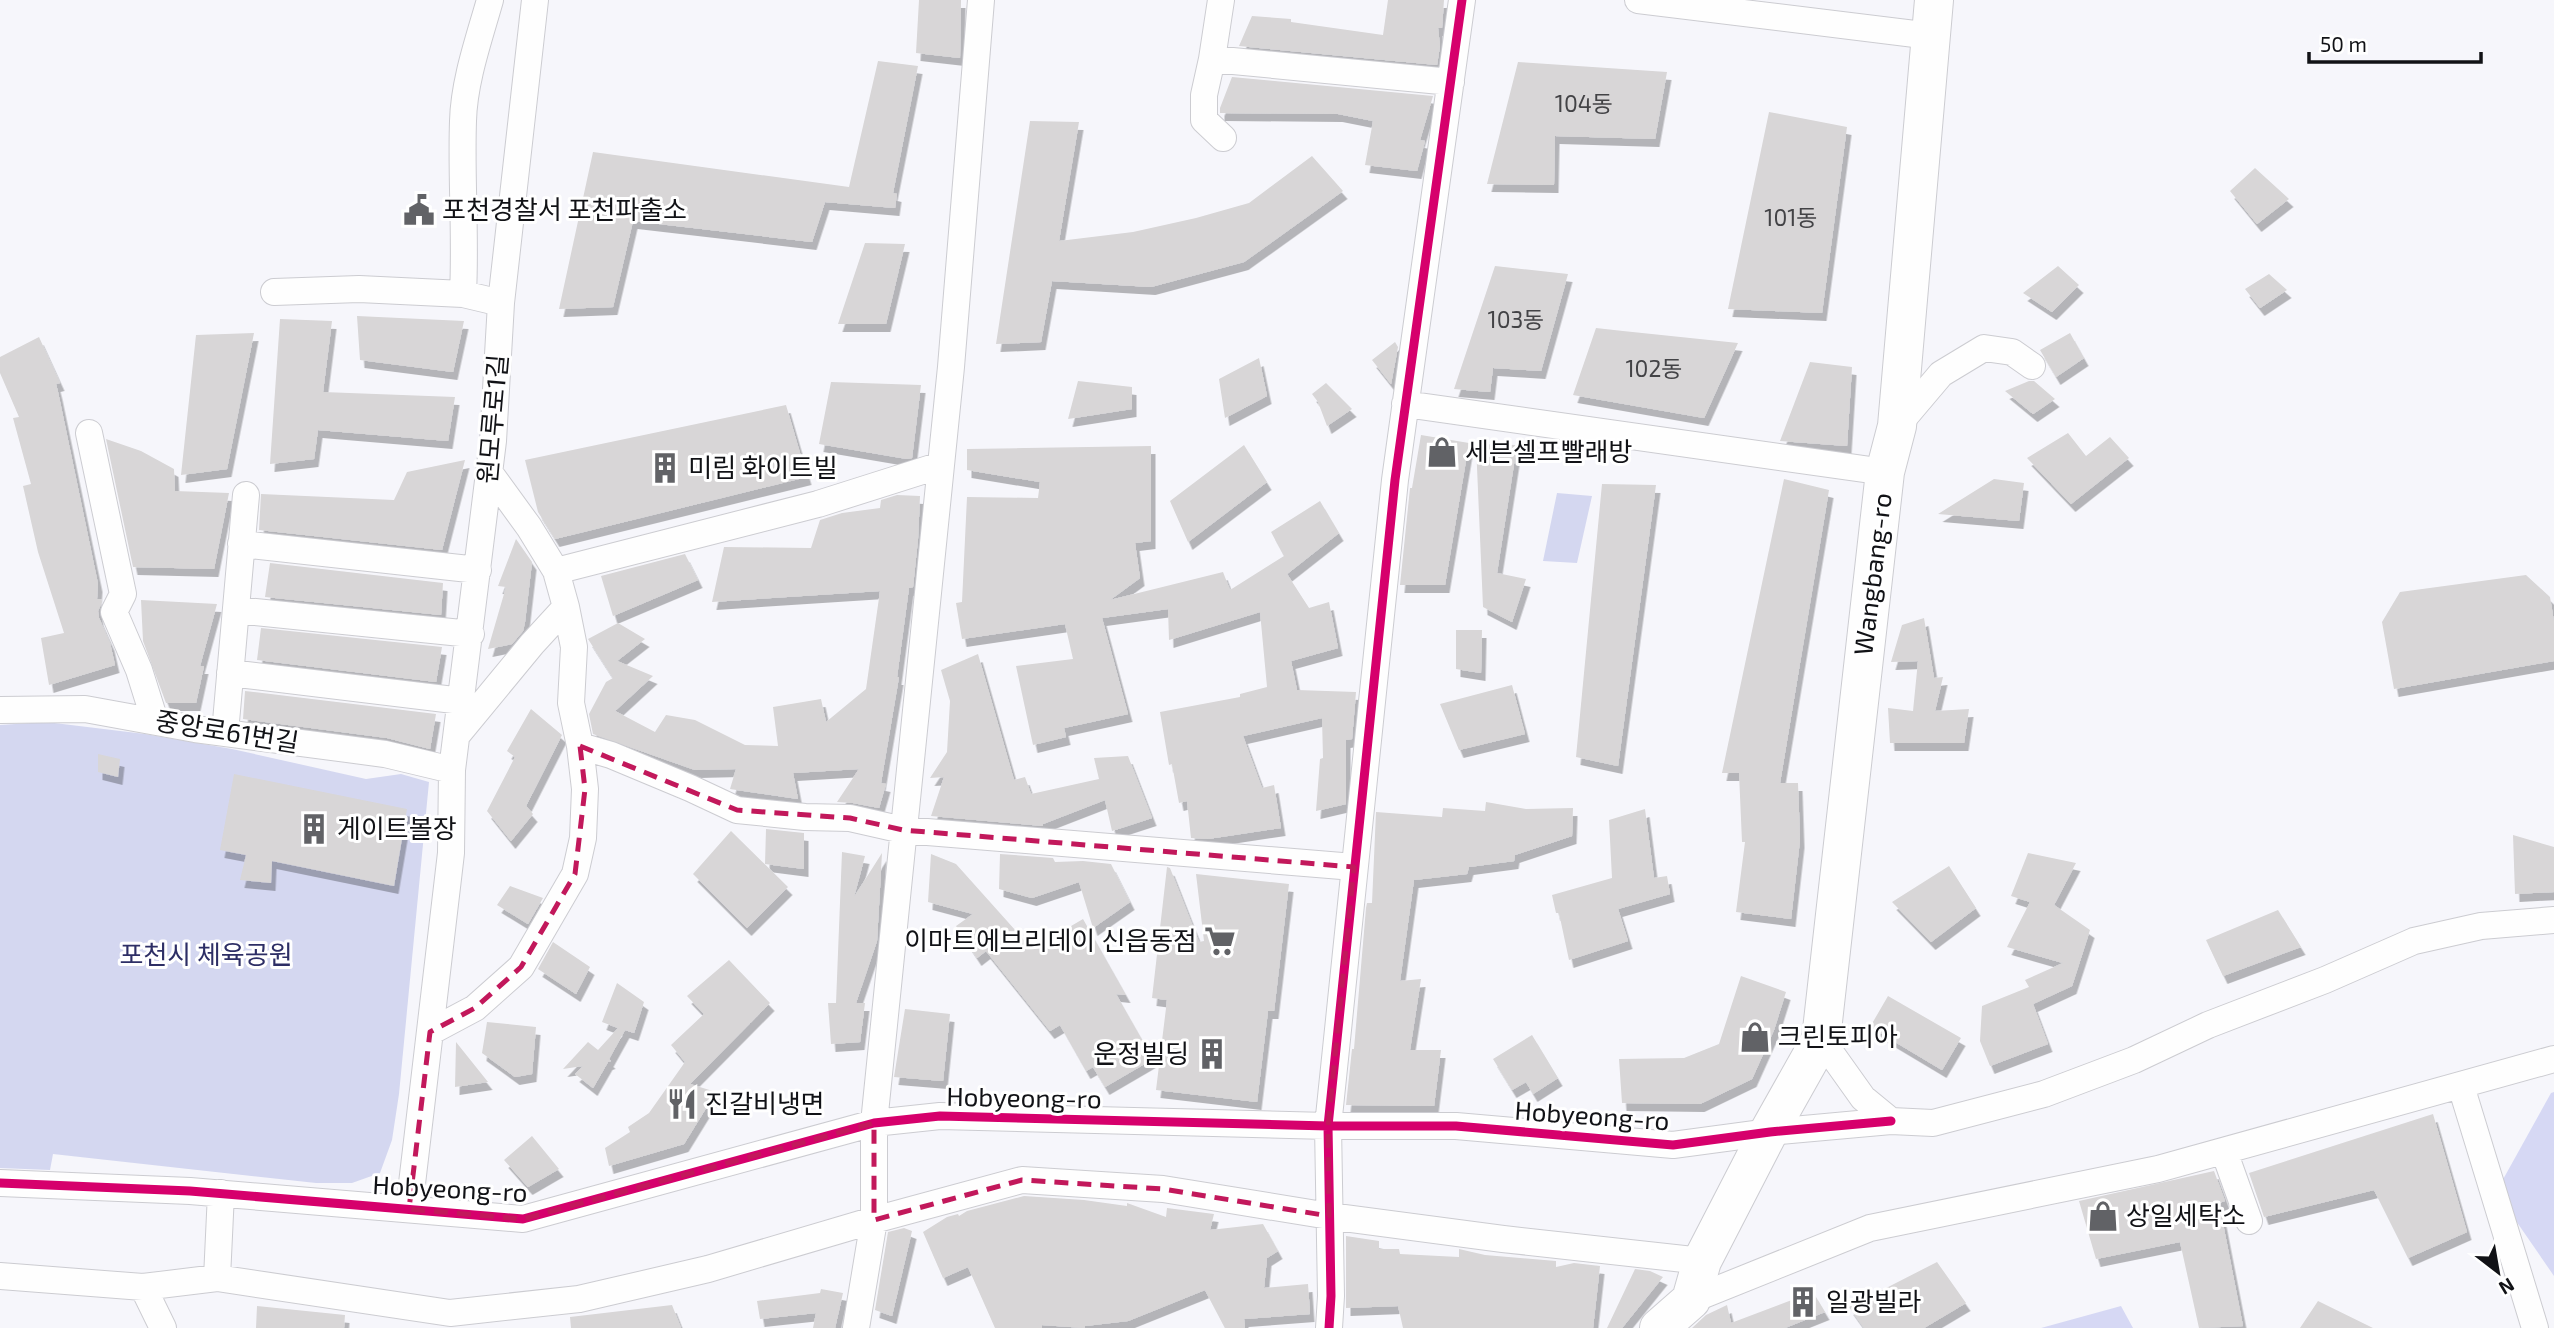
<svg xmlns="http://www.w3.org/2000/svg" width="2554" height="1328" font-family="'Exo 2','Noto Sans KR',sans-serif">
<style>
.green{fill:#d4d7f0}
.forest{fill:#d6d8f4}
.building{fill:#d8d6d7;filter:url(#shadow)}
.lines{fill:none;stroke-linecap:round;stroke-linejoin:round}
.street-casing{stroke:#ccccd1;stroke-width:28}
.secondary-casing{stroke:#ccccd1;stroke-width:40}
.street{stroke:#fefefe;stroke-width:26}
.secondary{stroke:#fefefe;stroke-width:38}
.cycleway-casing{stroke:#fff;stroke-width:13}
.cycleway{stroke:#d6006c;stroke-width:9}
.marked{fill:none;stroke:#c2185b;stroke-width:5;stroke-dasharray:14 9;stroke-linejoin:round}
.labels{text-anchor:middle;stroke-width:6;stroke-linejoin:round;paint-order:stroke}
.number-label{font-size:23px;fill:#434346}
.poi-label{font-size:26px;fill:#111216;stroke:#fff;text-anchor:start}
.street-label{font-size:26px;fill:#111216;stroke:#fff}
.park-label{font-size:26px;fill:#2d2e65;stroke:#fff}
</style>
<defs>
<filter id="shadow"><feDropShadow dx="4.5" dy="8" stdDeviation="0" flood-color="#0004"/></filter>
</defs>
<rect width="100%" height="100%" fill="#f6f6fb"/>
<!-- green -->
<path class="green" d="M1557,493L1592,496L1577,563L1543,561Z
M46,722L145,734L232,749L366,779L401,774L429,782L399,1094L392,1140L380,1173L352,1183H316L53,1154L50,1170L0,1168V725Z"/>
<!-- forest -->
<path class="forest" d="M2554,1092V1276L2496,1192L2551,1093Z
M2121,1306L2133,1328H2041Z"/>
<!-- building -->
<path class="building" d="M919,0H961L960,58L916,53Z
M1388,0H1444L1442,28H1438L1440,46L1437,65L1239,46L1252,16L1291,19V22L1383,35Z
M878,61L918,66L893,193L897,194L895,208L825,202L812,242L633,221L613,307L559,309L593,152L849,187Z
M1518,62L1667,72L1655,139L1555,136L1554,185L1487,184Z
M1232,77L1433,96L1420,140L1425,141L1417,171L1365,165L1373,121L1338,114L1220,113V108Z
M1769,112L1847,127L1822,313L1728,309Z
M1030,121L1079,122L1059,241L1133,232L1196,218L1249,203L1312,156L1343,191L1244,262L1151,287L1052,281L1041,342L996,344Z
M2255,168L2289,199L2257,224L2230,191Z
M865,243L905,244L886,324H838Z
M1495,266L1568,274L1541,371L1493,368L1490,392L1454,389Z
M2058,266L2079,285L2052,312L2023,293Z
M2269,274L2287,290L2260,308L2245,289Z
M357,316L464,321L453,372L360,360Z
M280,319L332,321L323,392L455,397L448,441L318,430L314,459L270,464Z
M1596,328L1623,331L1738,343L1704,418L1573,395Z
M254,333L227,469L181,475L196,335Z
M2070,333L2084,358L2056,377L2040,350Z
M39,337L60,383L56,384L58,392L98,584L97,599H101L102,602L98,611L99,618L110,643L115,665L49,685L41,638L64,633L38,552L23,486L31,484L13,418L19,417L0,373V357Z
M1395,342L1398,347L1391,384L1372,360Z
M1259,358L1267,396L1225,418L1219,379Z
M1810,362L1852,367L1847,446L1780,441Z
M1078,381L1132,387V409L1068,419Z
M2029,381H2034L2055,399L2033,414L2005,391Z
M831,382L921,385L912,458L907,459L819,444Z
M1326,383L1352,409L1327,426L1318,402L1312,394Z
M786,405L807,477L555,539L538,512L525,460Z
M2068,433L2086,456L2110,437L2129,458L2071,504L2027,458Z
M1421,435L1469,443L1445,585H1400L1410,488H1412Z
M106,439L141,451L174,469L175,491L229,493L214,569L133,567Z
M1476,444L1517,445L1497,573L1526,579L1512,622L1483,607Z
M1244,445L1267,482L1188,542L1170,501Z
M1151,446V541L1135,543L1140,578L1110,600L1223,572L1230,590L1284,556L1271,532L1320,501L1339,533L1287,574L1309,608L1329,602L1338,648L1291,661L1297,690L1356,692L1352,739L1346,740V804L1316,811L1320,759L1323,758L1322,718L1243,736L1262,788L1274,785L1281,828L1208,839L1191,838L1187,801L1179,803L1172,764L1169,765L1160,712L1240,697V694L1267,687L1260,612L1169,640L1168,609L1102,618L1128,714L1064,728L1066,737L1033,745L1016,666L1073,659L1065,624L962,639L956,603L962,602L967,497L1038,498L1040,482L967,470V449Z
M465,460L442,550L259,530L261,494L394,500L407,472Z
M1784,479L1829,490L1780,783H1798L1800,840L1791,919L1736,912L1745,842H1742L1739,773H1722Z
M1994,479L2024,483L2019,521L1938,514Z
M1602,484L1656,485L1618,766L1576,757Z
M897,495L920,496L918,539L913,587L909,588L897,677H899L881,783L886,784L879,808L853,803L837,802L859,769L793,773L798,799L730,789L736,769L695,770L593,734L589,714L606,682L613,678L588,639L618,623L645,639L617,661L653,676L615,711L655,732L666,715L695,720L745,745L778,746L773,707L821,699L826,722L866,689L880,591L712,602L724,547L811,548L820,520L842,513L880,508L881,500Z
M516,539L532,562L525,622L523,631L512,644L488,649L506,587L498,586Z
M685,554L698,580L613,616L601,576Z
M270,563L443,583L441,615L265,597Z
M2526,575L2550,597L2554,622V661L2394,689L2382,622L2400,592Z
M141,600L217,604L200,666H204L196,703H166L143,641Z
M1924,618L1934,678L1943,677L1935,711L1969,709L1964,743H1890L1888,708L1913,711L1918,661L1891,662L1902,625Z
M261,628L442,647L436,682L257,660Z
M1456,630H1482L1481,673L1456,669Z
M978,654L1014,780L1025,777L1031,794L1099,779L1094,758L1128,756L1152,818L1112,831L1105,800L1043,824V826L931,816L944,777L930,778L947,752L950,701L941,670Z
M1512,685L1525,734L1459,750L1440,704Z
M245,691L436,714L430,749L387,738L243,719Z
M531,709L562,735L526,806L533,814L511,841L487,811L515,757L507,751Z
M98,754L120,759L118,777L98,772Z
M234,774L407,809L394,886L272,861L271,883L240,880L246,855L220,850Z
M1486,802L1526,809L1573,808L1572,836L1515,855L1514,861L1469,867L1467,874L1414,880L1400,981L1421,979L1410,1050H1441L1434,1106L1346,1105L1352,1049H1354L1366,908L1367,903H1372L1376,812L1442,817L1443,808L1485,811Z
M1645,809L1654,878L1667,876L1670,894L1618,909L1628,941L1569,960L1559,913H1556L1552,895L1612,878L1609,820Z
M766,829L804,833V869L765,864Z
M731,831L788,887L747,928L693,874Z
M2513,835L2554,847V892L2515,894Z
M842,852L865,856L854,897L882,853L877,941L856,1003H865L860,1042L831,1044L828,1003H836Z
M2028,853L2076,863L2054,905L2090,930L2072,986L2033,1004L2048,1044L1990,1066L1980,1041L1982,1006L2029,987L2025,980L2063,963L2007,947L2030,902L2011,896Z
M931,854L956,864L1032,949L1083,919L1126,995L1116,994L1153,1059L1105,1087L1093,1067L1086,1071L1060,1025L1050,1031L986,951L977,958L956,926L973,914L928,902Z
M1000,854L1053,858L1055,862L1083,861L1111,864L1130,902L1093,928L1079,882L1032,898L999,889Z
M1949,866L1976,908L1931,942L1892,902Z
M1167,867L1170,868L1199,942L1204,941L1196,874L1289,884L1274,1011H1268L1257,1102L1156,1090L1167,1000L1152,998Z
M510,886L543,898L528,924L497,905Z
M2278,910L2301,947L2223,976L2206,940Z
M553,942L590,967L576,994L538,969Z
M729,960L770,1003L690,1084L716,1092L684,1144L609,1166L605,1148L630,1132L628,1127L649,1113L685,1062L671,1045L704,1014L687,996Z
M1741,976L1786,992L1774,1030L1752,1079L1700,1104L1622,1103L1619,1059L1684,1058L1719,1044Z
M617,983L644,1002L634,1033L625,1030L609,1059L611,1061L608,1062L593,1088L575,1074L583,1066L563,1069L588,1042L598,1050L618,1028L602,1022Z
M1888,996L1961,1038L1942,1070L1870,1027Z
M905,1009L950,1014L943,1081L894,1077Z
M487,1022L536,1027L532,1074L515,1077L482,1053Z
M1532,1035L1558,1078L1533,1094L1526,1082L1512,1090L1493,1059Z
M456,1042L488,1082L455,1087Z
M2433,1114L2467,1232L2408,1258L2374,1190L2264,1217L2249,1173Z
M532,1136L559,1169L528,1187L504,1160Z
M2214,1171L2225,1201L2219,1203L2243,1326L2199,1328L2180,1242L2096,1259L2079,1201Z
M1024,1196L1084,1200L1127,1206V1203L1166,1217L1167,1208L1214,1214L1210,1230L1263,1224L1278,1251L1267,1258L1264,1288L1308,1284L1310,1314L1244,1319L1245,1328H1225L1205,1290L1128,1321L1085,1326V1328L1042,1325V1328H995L968,1267L943,1278L923,1232L947,1217L958,1214L959,1216L967,1211Z
M904,1228L912,1231L892,1316L875,1310L888,1232Z
M1346,1236L1379,1241V1249H1399L1400,1254L1459,1257V1249L1485,1255L1556,1261V1267L1574,1263L1600,1266L1593,1328H1403L1398,1306L1346,1308Z
M1937,1262L1966,1303L1924,1328H1864L1849,1307Z
M1635,1269L1650,1271L1663,1277L1622,1328H1607Z
M821,1289L843,1293L835,1328H813L816,1313L760,1319L757,1301L820,1293Z
M1813,1292L1825,1312L1785,1328H1692L1706,1315L1727,1305L1731,1323Z
M2318,1301L2373,1328H2300Z
M672,1305L681,1328H571L570,1317Z
M257,1306L345,1315L344,1328H256Z"/>
<g class="lines">
<defs>
<path id="street" d="M490,0C479,39 464,81 463,121C461,179 466,236 463,294L501,303
M1221,0L1212,59L1451,82
M1638,0L1931,36
M1212,59L1204,95V120L1223,138
M274,292L359,289L463,294
M1405,404L1885,472
M1897,426L1941,374L1984,348L2012,352L2032,366
M89,433L123,594L114,612L139,670L155,721
M241,544L478,570
M556,571L818,504L941,465
M236,610L471,634
M230,673L462,701
M0,710L85,709L195,729L385,754L452,770
M225,733L246,495
M457,735L532,644L566,607
M580,746L611,755L690,788L737,810L805,817L850,818L903,830L1354,867
M430,1032L475,1008L521,967L575,874L583,838L585,789L580,746L571,703L574,647L566,607L556,571L529,527L489,472
M1821,1039L1863,1098L1891,1121L1933,1123L2044,1094L2134,1060L2208,1025L2325,980L2414,941L2481,926L2554,920
M2461,1086L2535,1328
M2224,1151L2249,1221
M0,1183L190,1191L523,1219L874,1123L940,1116L1328,1126H1456L1673,1145L1770,1132L1891,1121
M409,1209L451,853L452,770L493,441L501,303L535,0
M0,1276L143,1287L217,1278L450,1313L579,1299L708,1269L874,1220L1022,1180L1163,1189L1329,1216L1503,1239L1702,1261
M217,1278L221,1193
M143,1287L163,1328
M1691,1300L1870,1228L2158,1169L2554,1059
M856,1328L874,1220V1123L951,367L981,0
M1329,1328L1331,1296L1328,1126L1395,480L1462,0"/>
<path id="secondary" d="M1659,1328L1691,1300L1702,1261L1767,1135L1821,1039L1885,472L1897,426L1934,0"/>
</defs>
<!-- street casing -->
<use href="#street" class="street-casing"/>
<!-- secondary casing -->
<use href="#secondary" class="secondary-casing"/>
<!-- street -->
<use href="#street" class="street"/>
<!-- secondary -->
<use href="#secondary" class="secondary"/>
<defs>
<path id="cycleway" d="M0,1183L190,1191L523,1219L874,1123L940,1116L1328,1126H1456L1673,1145L1770,1132L1891,1121
M1329,1328L1331,1296L1328,1126L1395,480L1462,0"/>
</defs>
<!-- cycleway casing -->
<use href="#cycleway" class="cycleway-casing"/>
<!-- cycleway -->
<use href="#cycleway" class="cycleway"/>
</g>
<!-- marked area -->
<path class="marked" d="M580,746L737,810L850,818L903,830L1354,867L1328,1126L1329,1216L1163,1189L1022,1180L874,1220V1123L523,1219L409,1209L430,1032L475,1008L521,967L575,874L585,789Z"/>
<!-- icons -->
<defs>
<symbol id="civic-bare" viewBox="-9 -9 18 18"><path d="M-.6-6.5H3V-4.5H.6V-3L4-1V1h2V6H-6V1h2V-1L-.6-3ZM-1.2 2.5V6h2.4V2.5Z" fill="#616266" stroke="#fff" stroke-width="2.5" paint-order="stroke"/></symbol>
<symbol id="shop-bare" viewBox="-9 -9 18 18"><path d="M-5-2.5h2.3a2.7 3.5 0 0 1 5.4 0H5L5.5 6h-11ZM-1.5-2.5h3a1.5 2.3 0 0 0-3 0Z" fill="#616266" stroke="#fff" stroke-width="2.5" paint-order="stroke"/></symbol>
<symbol id="building-bare" viewBox="-9 -9 18 18"><path d="M-4-6H4V6H1V3H-1V6H-4ZM-2.5-4.3h1.7v1.8h-1.7ZM.8-4.3h1.7v1.8H.8ZM-2.5-1h1.7V.8h-1.7ZM.8-1h1.7V.8H.8Z" fill="#616266" stroke="#fff" stroke-width="2.5" paint-order="stroke"/></symbol>
<symbol id="supermarket-bare" viewBox="-9 -9 18 18"><path d="M-6-5.5h2.5l.6 2H6L4.5 2H-2.5L-4.4-4H-6ZM-1.5 3.2a1.3 1.3 0 1 0 .1 0ZM3 3.2a1.3 1.3 0 1 0 .1 0Z" fill="#616266" stroke="#fff" stroke-width="2.5" paint-order="stroke"/></symbol>
<symbol id="restaurant-bare" viewBox="-9 -9 18 18"><path d="M-5-6h1v4h1v-4h1v4h1v-4h1v5L-1.5 .5V6h-2V.5L-5-1ZM5-6V6H3V1.5H1.5Q1.5-4 5-6Z" fill="#616266" stroke="#fff" stroke-width="2.5" paint-order="stroke"/></symbol>
</defs>
<g fill-rule="evenodd">
<use href="#civic-bare" x="397" y="188" width="44" height="44"/>
<use href="#shop-bare" x="1420" y="430" width="44" height="44"/>
<use href="#building-bare" x="643" y="446" width="44" height="44"/>
<use href="#building-bare" x="292" y="807" width="44" height="44"/>
<use href="#supermarket-bare" x="1198" y="919" width="44" height="44"/>
<use href="#shop-bare" x="1733" y="1015" width="44" height="44"/>
<use href="#building-bare" x="1190" y="1032" width="44" height="44"/>
<use href="#restaurant-bare" x="660" y="1082" width="44" height="44"/>
<use href="#shop-bare" x="2081" y="1194" width="44" height="44"/>
<use href="#building-bare" x="1781" y="1280" width="44" height="44"/>
</g>
<g class="labels">
<!-- number labels -->
<g class="number-label">
<text x="1584" y="112">104동</text>
<text x="1791" y="226">101동</text>
<text x="1516" y="328">103동</text>
<text x="1654" y="377">102동</text>
</g>
<!-- poi labels -->
<g class="poi-label">
<text x="442" y="219">포천경찰서 포천파출소</text>
<text x="1465" y="461">세븐셀프빨래방</text>
<text x="688" y="477">미림 화이트빌</text>
<text x="337" y="838">게이트볼장</text>
<text x="1197" y="950" text-anchor="end">이마트에브리데이 신읍동점</text>
<text x="1778" y="1046">크린토피아</text>
<text x="1189" y="1063" text-anchor="end">운정빌딩</text>
<text x="705" y="1113">진갈비냉면</text>
<text x="2126" y="1225">상일세탁소</text>
<text x="1826" y="1311">일광빌라</text>
</g>
<!-- street labels -->
<g class="street-label">
<text transform="translate(493 419) rotate(-85)" y="9">원모루로1길</text>
<text transform="translate(1873 574) rotate(-83)" y="9">Wangbang-ro</text>
<text transform="translate(227 732) rotate(9)" y="9">중앙로61번길</text>
<text transform="translate(1024 1098) rotate(1)" y="9">Hobyeong-ro</text>
<text transform="translate(1592 1116) rotate(4)" y="9">Hobyeong-ro</text>
<text transform="translate(450 1189) rotate(3)" y="9">Hobyeong-ro</text>
</g>
<!-- park labels -->
<g class="park-label">
<text x="206" y="964">포천시 체육공원</text>
</g>
</g>
<!-- north arrow -->
<g transform="translate(2498 1272) rotate(149)" stroke="#ffffff" stroke-width="5" paint-order="stroke">
<path d="M0-5L12 26L0 18L-12 26Z" fill="#111216"/>
<text y="-10" font-size="19" font-weight="bold" text-anchor="middle" fill="#111216">N</text>
</g>
<!-- scale -->
<path d="M2309 52v10h172v-10" fill="none" stroke="#111216" stroke-width="3.5"/>
<text x="2320" y="52" font-size="21" fill="#111216" stroke="#ffffff" stroke-width="5" paint-order="stroke">50 m</text>
</svg>
